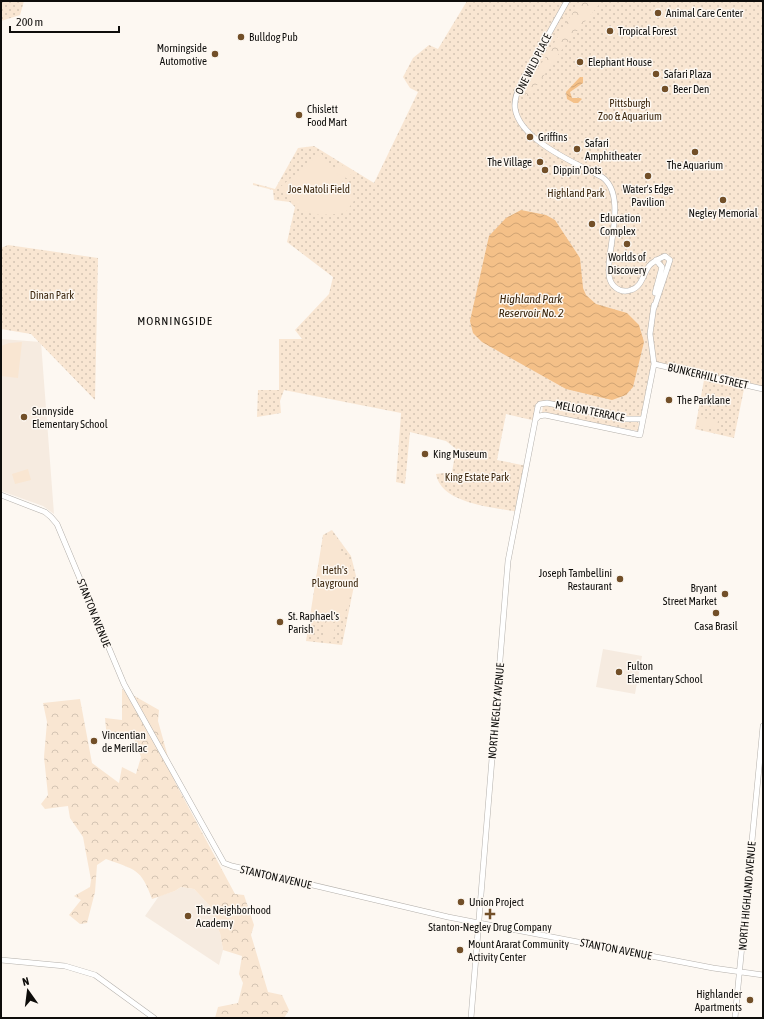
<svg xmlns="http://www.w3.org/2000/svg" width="764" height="1019" font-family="'Asap Condensed',sans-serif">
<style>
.built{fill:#f6ebe0}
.grass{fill:url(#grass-dots)}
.forest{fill:url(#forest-crowns)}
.pitch{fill:#f9e6d2}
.water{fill:url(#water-waves)}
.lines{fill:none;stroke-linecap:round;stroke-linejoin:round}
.secondary-casing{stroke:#b4b0ab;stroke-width:6}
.secondary{stroke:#fff;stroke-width:5}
.poi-dot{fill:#724f28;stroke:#fdf8f2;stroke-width:1.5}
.labels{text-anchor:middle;stroke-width:3;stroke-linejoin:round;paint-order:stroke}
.poi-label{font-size:11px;fill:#0e0d0b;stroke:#fdf8f2;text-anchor:start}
.street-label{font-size:11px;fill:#0e0d0b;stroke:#fdf8f2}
.park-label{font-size:11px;fill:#3d280f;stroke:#fdf8f2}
.water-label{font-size:12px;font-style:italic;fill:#3b260d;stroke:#fdf8f2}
.neighbourhood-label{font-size:12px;letter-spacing:1px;fill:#0e0d0b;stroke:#fdf8f2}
</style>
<defs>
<pattern id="grass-dots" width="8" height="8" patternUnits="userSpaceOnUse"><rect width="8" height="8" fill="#f9e6d2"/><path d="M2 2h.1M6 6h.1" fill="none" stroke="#d4c4b3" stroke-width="1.8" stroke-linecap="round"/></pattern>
<pattern id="forest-crowns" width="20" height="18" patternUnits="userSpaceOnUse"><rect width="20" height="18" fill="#f9e6d2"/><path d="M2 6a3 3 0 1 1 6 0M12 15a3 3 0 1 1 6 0" fill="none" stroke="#d4c4b3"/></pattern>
<pattern id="water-waves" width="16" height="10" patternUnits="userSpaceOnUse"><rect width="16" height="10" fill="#f4c088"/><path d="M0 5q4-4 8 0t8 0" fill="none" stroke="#d0a474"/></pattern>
</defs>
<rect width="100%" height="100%" fill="#fdf8f2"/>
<!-- built -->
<path class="built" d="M1,339L41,342L54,514L43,506L1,491Z
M603,649L642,656L635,694L596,687Z
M181,887L194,889L211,907L214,921L220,933L223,950L219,965L145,916L159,896L175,891Z"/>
<!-- grass -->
<path class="grass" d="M1,1H24L20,15L1,21Z
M467,1H763V389L654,364L643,419L540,404L536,421L506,414L497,460L527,466L518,512C493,507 441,504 436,474L452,472L456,449L446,441L410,432L405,484L396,482L401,413L284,390L280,401L281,413L257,417L258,390H279V339H302L295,330L329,294L333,277L287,242L295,207L290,202L274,200L273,190L253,185V183L275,189L298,148L314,146L374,183L418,92L410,88L403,77L413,58L429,45L438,49Z
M8,245L98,258L95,400L31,334L1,329V248Z
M704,380L744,389L734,438L695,429Z
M543,405L638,422L639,424L638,431L546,414L542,413Z
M332,530L351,556L356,576L342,645L306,641L323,535Z"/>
<!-- forest -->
<path class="forest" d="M580,1H602L560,52L527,100L525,90Z
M122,689L159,710L158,721L175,782L235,894L244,895L254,925L251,935L268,992L282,995L289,1010L284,1018H215L218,1007L238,1003L243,983L239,974L242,956L223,950L220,933L214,921L211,907L194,889L181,887L175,891L152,899C141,868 135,870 106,859L97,865L95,892L87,923L80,924L69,915L81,900L74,896L90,887L91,880L83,837L70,818L68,806L45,809L41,804L48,795L44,757L47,722L43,703L80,699L92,763L119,783L122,767L136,774L141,757L133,736L107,739L105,718L122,720Z"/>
<!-- pitch -->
<path class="pitch" d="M321,153L333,170L338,163L353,171L348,179L335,172L356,198L345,213C309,217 303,216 279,188Z
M22,342L18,378L1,376V346L9,343Z
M699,417L718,421L716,430L697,426Z
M28,469L31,480L15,484L12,474Z
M324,536H331C338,542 341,545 340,555L349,559C355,582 351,602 340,623L311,619L315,584Z
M326,622L335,624L333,642L322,641Z"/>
<!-- water -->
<path class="water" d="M580,77H583V83L570,92L572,98H580L582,99L578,103H574L567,99L566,92Z
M521,210L546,215L555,220L580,258L583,288L586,295L596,304L627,313L639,325L644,342L633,387L626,395L612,400L566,389L482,342L473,333L470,321L489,236L506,218Z"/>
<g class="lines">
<defs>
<path id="secondary" d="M567,1L521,84C517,92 514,99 515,108C519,140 577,164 602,177C628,195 606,251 609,275C610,286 620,294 631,290C642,287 643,274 649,266C653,261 659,259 665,256L670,260L654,308
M655,293L662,267L656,260
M654,364L763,389
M536,419L539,416L545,415L640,435L654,364L650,334L654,305
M1,495L45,512L51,517L57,524L124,684L224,863L232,866L448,917L713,968L763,975
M1,960L65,966L95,975L154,1018
M471,1018L508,561L538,406L540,404L547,403L627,419H643
M735,1018L763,726"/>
</defs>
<!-- secondary casing -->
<use href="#secondary" class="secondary-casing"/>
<!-- secondary -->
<use href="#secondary" class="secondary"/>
</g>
<!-- markers -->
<g class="poi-dot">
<circle cx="658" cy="13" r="4"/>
<circle cx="610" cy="31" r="4"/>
<circle cx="241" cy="37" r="4"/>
<circle cx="215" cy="54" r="4"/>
<circle cx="580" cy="62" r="4"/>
<circle cx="656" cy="74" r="4"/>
<circle cx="665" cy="89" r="4"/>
<circle cx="299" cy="115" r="4"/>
<circle cx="530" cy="137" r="4"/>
<circle cx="577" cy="149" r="4"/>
<circle cx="695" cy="152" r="4"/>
<circle cx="540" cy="162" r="4"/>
<circle cx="545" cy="170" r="4"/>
<circle cx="648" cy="176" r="4"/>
<circle cx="723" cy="200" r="4"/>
<circle cx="592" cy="224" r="4"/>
<circle cx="627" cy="244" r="4"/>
<circle cx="669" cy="400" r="4"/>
<circle cx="24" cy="417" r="4"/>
<circle cx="425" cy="454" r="4"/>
<circle cx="620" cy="579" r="4"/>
<circle cx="725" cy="594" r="4"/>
<circle cx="716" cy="613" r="4"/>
<circle cx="280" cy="622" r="4"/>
<circle cx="619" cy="672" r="4"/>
<circle cx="94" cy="741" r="4"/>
<circle cx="461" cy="902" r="4"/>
<path d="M488 908h4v4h4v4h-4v4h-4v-4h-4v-4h4z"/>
<circle cx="188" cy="916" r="4"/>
<circle cx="460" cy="950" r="4"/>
<circle cx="750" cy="1000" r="4"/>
</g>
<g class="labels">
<!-- poi labels -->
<g class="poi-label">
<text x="666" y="17">Animal Care Center</text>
<text x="618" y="35">Tropical Forest</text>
<text x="249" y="41">Bulldog Pub</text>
<text x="207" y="52" text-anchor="end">Morningside<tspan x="207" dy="13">Automotive</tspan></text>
<text x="588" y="66">Elephant House</text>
<text x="664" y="78">Safari Plaza</text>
<text x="673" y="93">Beer Den</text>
<text x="307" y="113">Chislett<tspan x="307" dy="13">Food Mart</tspan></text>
<text x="538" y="141">Griffins</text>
<text x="585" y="147">Safari<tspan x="585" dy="13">Amphitheater</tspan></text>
<text x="532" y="166" text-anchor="end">The Village</text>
<text x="695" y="169" text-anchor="middle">The Aquarium</text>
<text x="553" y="174">Dippin' Dots</text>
<text x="648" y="193" text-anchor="middle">Water's Edge<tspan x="648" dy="13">Pavilion</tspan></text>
<text x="723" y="217" text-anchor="middle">Negley Memorial</text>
<text x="600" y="222">Education<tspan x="600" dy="13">Complex</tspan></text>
<text x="627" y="261" text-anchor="middle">Worlds of<tspan x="627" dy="13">Discovery</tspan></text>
<text x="677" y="404">The Parklane</text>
<text x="32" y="415">Sunnyside<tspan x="32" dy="13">Elementary School</tspan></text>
<text x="433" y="458">King Museum</text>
<text x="612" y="577" text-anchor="end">Joseph Tambellini<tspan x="612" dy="13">Restaurant</tspan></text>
<text x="717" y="592" text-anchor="end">Bryant<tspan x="717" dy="13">Street Market</tspan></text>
<text x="288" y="620">St. Raphael's<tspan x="288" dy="13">Parish</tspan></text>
<text x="716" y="630" text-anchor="middle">Casa Brasil</text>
<text x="627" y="670">Fulton<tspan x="627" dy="13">Elementary School</tspan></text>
<text x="102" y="739">Vincentian<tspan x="102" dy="13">de Merillac</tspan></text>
<text x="469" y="906">Union Project</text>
<text x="196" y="914">The Neighborhood<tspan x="196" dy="13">Academy</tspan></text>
<text x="490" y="931" text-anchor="middle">Stanton-Negley Drug Company</text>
<text x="468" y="948">Mount Ararat Community<tspan x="468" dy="13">Activity Center</tspan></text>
<text x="742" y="998" text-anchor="end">Highlander<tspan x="742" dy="13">Apartments</tspan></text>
</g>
<!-- street labels -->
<g class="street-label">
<text transform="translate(533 64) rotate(-63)" y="4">ONE WILD PLACE</text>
<text transform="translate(708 376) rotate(13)" y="4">BUNKERHILL STREET</text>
<text transform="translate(590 411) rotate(11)" y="4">MELLON TERRACE</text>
<text transform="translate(94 613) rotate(68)" y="4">STANTON AVENUE</text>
<text transform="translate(496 711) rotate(-85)" y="4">NORTH NEGLEY AVENUE</text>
<text transform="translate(276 877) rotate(13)" y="4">STANTON AVENUE</text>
<text transform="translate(747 896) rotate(-85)" y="4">NORTH HIGHLAND AVENUE</text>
<text transform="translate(616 949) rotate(11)" y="4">STANTON AVENUE</text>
</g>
<!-- park labels -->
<g class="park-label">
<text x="630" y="107">Pittsburgh<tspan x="630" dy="13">Zoo &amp; Aquarium</tspan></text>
<text x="319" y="193">Joe Natoli Field</text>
<text x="576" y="197">Highland Park</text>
<text x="52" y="299">Dinan Park</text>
<text x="477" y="481">King Estate Park</text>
<text x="335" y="574">Heth's<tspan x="335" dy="13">Playground</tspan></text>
</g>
<!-- water labels -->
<g class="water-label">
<text x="531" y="303">Highland Park<tspan x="531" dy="14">Reservoir No. 2</tspan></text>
</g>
<!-- neighbourhood labels -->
<g class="neighbourhood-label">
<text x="175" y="325">MORNINGSIDE</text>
</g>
</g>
<!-- border -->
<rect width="764" height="1019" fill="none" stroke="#0e0d0b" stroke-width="4"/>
<!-- north arrow -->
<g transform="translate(28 991) rotate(346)" stroke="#fdf8f2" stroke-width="3" paint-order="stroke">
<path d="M0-3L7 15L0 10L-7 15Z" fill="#0e0d0b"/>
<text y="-6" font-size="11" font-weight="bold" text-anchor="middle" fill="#0e0d0b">N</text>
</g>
<!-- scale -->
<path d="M10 26v6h109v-6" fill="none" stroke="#0e0d0b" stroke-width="2"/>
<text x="16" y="26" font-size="12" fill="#0e0d0b" stroke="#fdf8f2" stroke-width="3" paint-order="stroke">200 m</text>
</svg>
